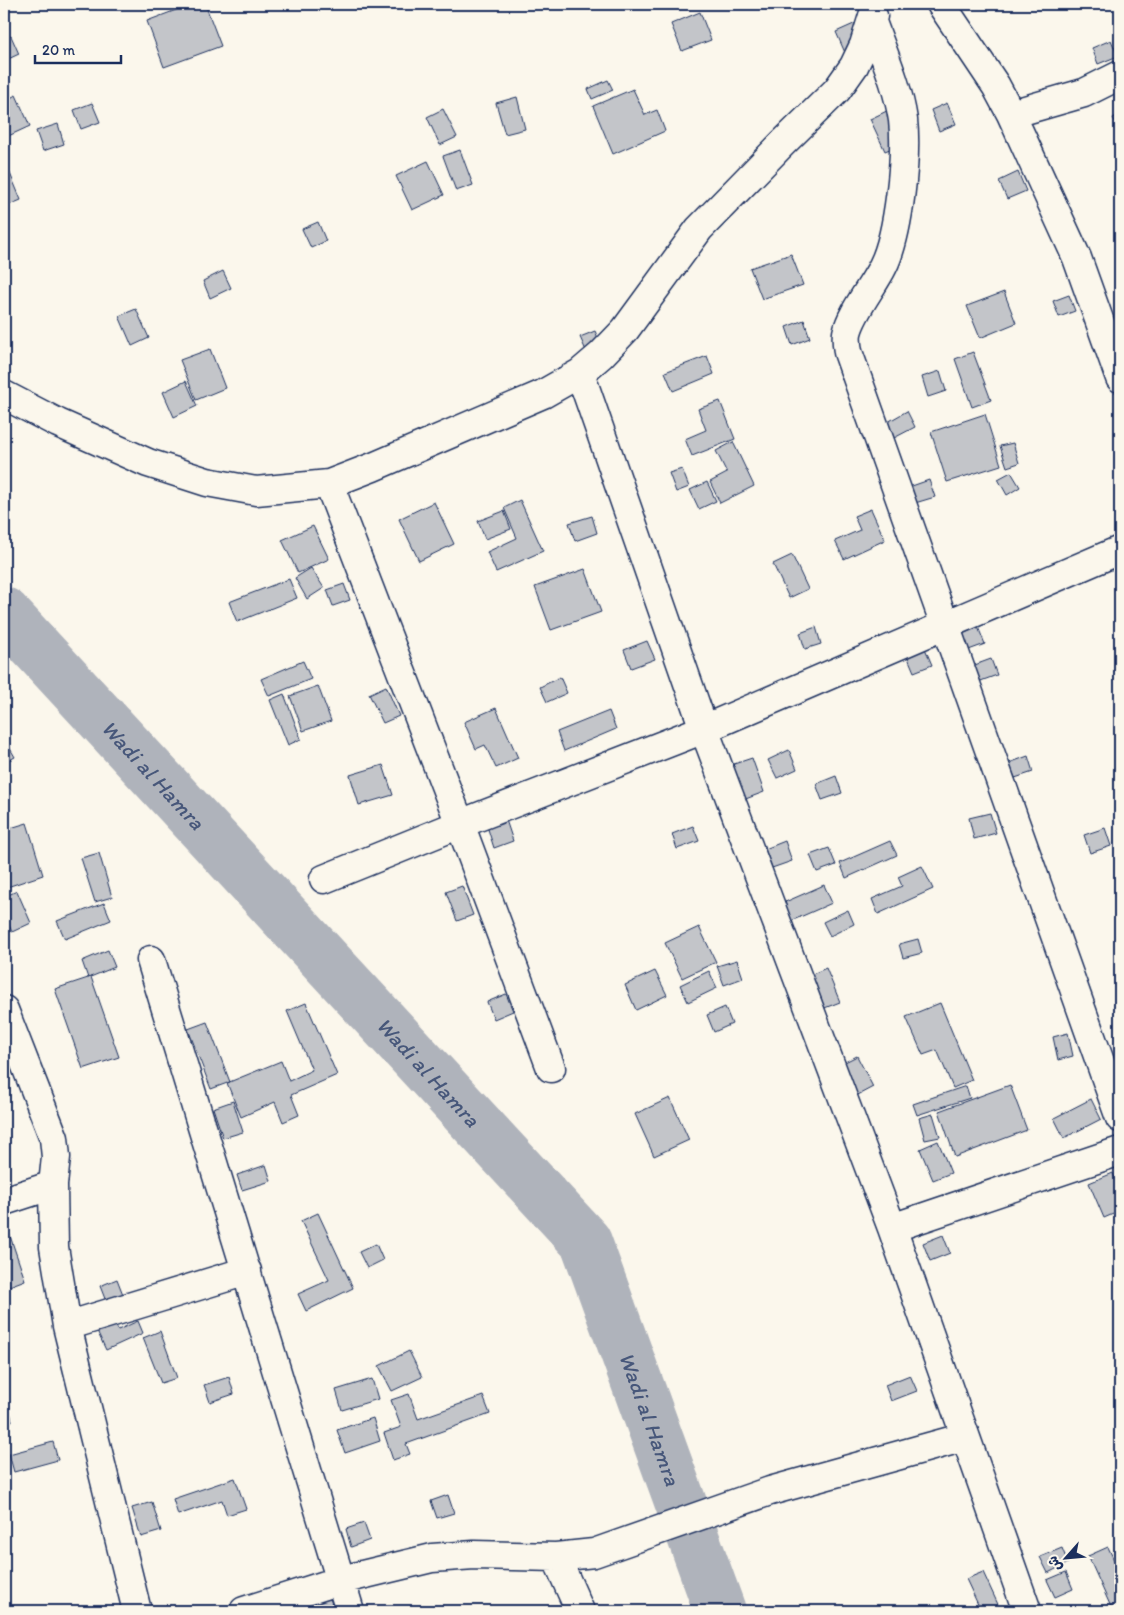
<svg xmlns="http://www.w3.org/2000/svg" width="1124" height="1615" font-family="Itim,'Playpen Sans Arabic',sans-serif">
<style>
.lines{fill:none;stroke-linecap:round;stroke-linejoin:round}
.river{stroke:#afb3bb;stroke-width:52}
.building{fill:#c3c5c9;stroke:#1b2f5e}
.minor-casing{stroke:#1b2f5e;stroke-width:31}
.minor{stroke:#fbf7ec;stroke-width:28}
.labels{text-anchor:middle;stroke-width:4;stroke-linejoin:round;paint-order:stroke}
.water-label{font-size:22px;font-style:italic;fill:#47577a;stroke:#fbf7ec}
</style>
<rect width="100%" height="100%" fill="#fbf7ec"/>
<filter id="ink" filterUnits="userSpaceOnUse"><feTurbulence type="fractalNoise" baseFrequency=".02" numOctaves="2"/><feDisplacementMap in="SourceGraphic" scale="10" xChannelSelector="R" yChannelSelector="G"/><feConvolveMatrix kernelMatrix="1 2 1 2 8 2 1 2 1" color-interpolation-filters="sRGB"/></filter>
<g filter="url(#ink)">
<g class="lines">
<!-- river -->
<path class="river" id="s1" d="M4,613L586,1242L720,1611"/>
</g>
<!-- building -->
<path class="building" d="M192,4H205L221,46L164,67L147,21Z
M700,12L711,40L682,51L671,24Z
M856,23L873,62L853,71L836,32Z
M11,36L19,54L4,61V39Z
M1111,40L1118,56L1098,64L1092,48Z
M608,80L613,90L592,99L588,89Z
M633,89L645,115L657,110L665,131L613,154L593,106Z
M16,95L30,126L4,138V101Z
M517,97L525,129L505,134L496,103Z
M92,103L100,122L81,129L74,110Z
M947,103L956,124L939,131L931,110Z
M443,109L457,137L440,145L427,117Z
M891,109L906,142L885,151L870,119Z
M1120,114V131L1113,118Z
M58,124L64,144L43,151L36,131Z
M460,150L473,185L456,191L443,156Z
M4,159L21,200L4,207Z
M428,161L444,195L412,210L396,176Z
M1018,172L1026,191L1007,199L999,181Z
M318,222L326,241L311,248L302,229Z
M791,254L803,285L762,299L750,268Z
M223,271L231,288L210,298L203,281Z
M1004,292L1016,323L980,338L967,306Z
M1069,295L1075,311L1059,317L1053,301Z
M136,309L149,338L132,346L119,316Z
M804,320L810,338L792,345L786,327Z
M595,331L602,347L587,353L580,337Z
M210,349L225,388L196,400L180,360Z
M973,352L991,400L972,407L955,359Z
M707,356L714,374L673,391L665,372Z
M940,371L946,391L928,397L922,377Z
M186,381L197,406L174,417L163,392Z
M720,401L735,439L692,456L685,439L706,430L698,409Z
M907,411L915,427L894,438L886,423Z
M985,414L1001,465L947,482L931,432Z
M733,442L754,486L720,503L710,482L727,473L716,451Z
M1013,443L1019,463L1007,467L1000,446Z
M682,469L689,487L676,492L669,473Z
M1011,472L1020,487L1007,495L998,479Z
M929,480L935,497L915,503L909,487Z
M707,482L716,501L699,509L690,490Z
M520,500L543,551L496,572L487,552L517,538L504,508Z
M434,502L454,544L419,561L399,519Z
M871,509L885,540L844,559L835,541L860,530L854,516Z
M504,511L511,529L485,539L478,521Z
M592,516L597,533L575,541L569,523Z
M313,526L329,559L298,573L282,540Z
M792,555L808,589L789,598L773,564Z
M311,568L324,588L307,599L295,578Z
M585,569L601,612L551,630L535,587Z
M289,579L297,598L237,622L229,602Z
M344,584L350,600L333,606L327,590Z
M816,627L821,644L805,649L800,633Z
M978,627L985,644L966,651L960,635Z
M647,641L655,659L631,668L624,650Z
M924,646L932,665L914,672L906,653Z
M991,659L997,675L978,682L972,666Z
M303,661L311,679L269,696L261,679Z
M560,677L567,693L547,702L540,687Z
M318,686L331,721L303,731L290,696Z
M386,686L399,716L383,723L369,694Z
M284,694L301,739L288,745L270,700Z
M496,708L518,758L496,768L485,745L476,749L464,722Z
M609,711L616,729L564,751L557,732Z
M4,740H5L15,757L4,763Z
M789,750L797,769L777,778L768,760Z
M1028,756L1033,772L1015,778L1009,763Z
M752,758L764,792L743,800L731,765Z
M383,765L393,795L359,805L350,775Z
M836,776L842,793L822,800L816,784Z
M990,813L996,833L974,839L969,818Z
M506,820L513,841L494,848L487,826Z
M27,823L43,875L4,888V830Z
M693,826L699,841L677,849L672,834Z
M1105,828L1111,846L1090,853L1084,835Z
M785,841L792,861L772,868L765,849Z
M890,841L897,855L846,878L840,863Z
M829,848L836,865L817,872L810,855Z
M99,853L112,897L95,902L81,858Z
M922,866L933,889L878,914L872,899L902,886L898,877Z
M824,885L832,903L791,921L783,903Z
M462,886L473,915L457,921L446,892Z
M17,891L31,923L12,932L4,914V897Z
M104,903L111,920L65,939L57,921Z
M848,910L854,924L830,936L823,922Z
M699,927L716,962L682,978L665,943Z
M918,939L922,953L903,958L899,944Z
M108,950L115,967L88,978L82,961Z
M737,960L743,978L724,985L717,966Z
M826,968L840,1002L822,1009L808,976Z
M655,971L667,995L636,1010L625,985Z
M709,971L717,988L688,1002L680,985Z
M91,977L119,1057L83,1069L55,989Z
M506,994L513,1011L494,1019L487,1002Z
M306,1003L337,1075L291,1095L299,1115L283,1122L275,1102L241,1117L227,1083L281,1061L289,1081L312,1070L287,1011Z
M940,1003L972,1080L953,1088L937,1050L923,1055L906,1017Z
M725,1007L732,1024L714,1032L707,1015Z
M207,1022L230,1082L211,1089L188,1029Z
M1068,1033L1073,1056L1058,1060L1053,1037Z
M857,1056L873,1087L856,1096L839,1065Z
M1010,1085L1027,1130L955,1157L939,1111Z
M966,1086L970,1098L917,1115L913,1104Z
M670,1098L689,1140L654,1156L635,1114Z
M1091,1099L1101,1119L1064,1138L1054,1118Z
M233,1101L243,1132L223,1138L213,1108Z
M933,1114L940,1137L925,1140L919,1118Z
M938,1141L951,1173L933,1180L920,1149Z
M266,1165L271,1181L242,1190L237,1175Z
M1113,1173L1120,1191V1211L1104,1218L1089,1183Z
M318,1213L353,1288L306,1311L298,1294L329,1280L301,1221Z
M8,1230L25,1280L4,1288V1232Z
M943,1235L950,1253L930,1261L923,1243Z
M376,1244L383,1260L367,1268L359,1252Z
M117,1279L124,1297L107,1304L100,1286Z
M108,1308L118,1330L138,1321L143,1333L106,1350L90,1316Z
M160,1331L177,1378L161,1383L143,1338Z
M409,1351L422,1377L392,1391L379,1366Z
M910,1375L917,1391L891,1401L885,1385Z
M229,1377L234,1394L210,1402L204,1385Z
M372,1379L378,1399L342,1410L336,1390Z
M409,1394L418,1419L483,1396L490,1414L406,1444L410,1454L393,1460L384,1433L401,1427L391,1400Z
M8,1402L12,1421L4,1423V1403Z
M373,1418L380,1441L345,1453L337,1430Z
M53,1442L58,1460L14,1472L9,1454Z
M235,1478L246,1509L227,1515L222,1500L178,1515L173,1499Z
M448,1495L454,1513L437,1518L431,1501Z
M152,1502L161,1531L141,1537L132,1508Z
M364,1523L370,1540L351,1547L346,1529Z
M1108,1547L1120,1573V1603L1111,1607L1088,1556Z
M1062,1548L1068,1563L1048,1573L1040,1557Z
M983,1572L1001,1611H981L966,1579Z
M1066,1572L1073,1589L1055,1597L1047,1580Z
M328,1591L333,1608L323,1611H314L309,1598Z"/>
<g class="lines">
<defs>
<path id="minor" d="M941,4L996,86L1011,114L1077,258L1120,378
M872,22C883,53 898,86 903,120C907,155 899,234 883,266C874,285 851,313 847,333C846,339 847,346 848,352L1120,1118
M1011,114L1084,93L1120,75
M580,373L704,729L892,1228L1027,1611
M4,395L58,423L148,463L207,482L256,491L329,484L373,467L543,394L580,373L601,355L625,330L699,229L783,143L837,90L854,66L864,45L873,16
M329,484L460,824L551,1068
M324,879L460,824L704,729L1120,550
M151,960L350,1611
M4,1010L54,1138L56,1157L53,1185L4,1201
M53,1185L54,1247L67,1326L137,1611
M892,1228L1120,1151
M67,1326L247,1271
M556,1557L580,1611
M244,1611L341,1580L432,1558L474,1555L556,1557L594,1553L770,1491L965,1437"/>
</defs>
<!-- minor casing -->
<use href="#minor" class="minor-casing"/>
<!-- minor -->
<use href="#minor" class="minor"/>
</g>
</g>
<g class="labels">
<!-- water labels -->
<g class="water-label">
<text dy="8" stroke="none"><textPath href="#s1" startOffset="220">Wadi al Hamra</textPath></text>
<text dy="8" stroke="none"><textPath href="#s1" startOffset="625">Wadi al Hamra</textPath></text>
<text dy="8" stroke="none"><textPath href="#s1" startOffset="1045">Wadi al Hamra</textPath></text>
</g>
</g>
<!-- margin -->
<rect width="1124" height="1615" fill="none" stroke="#fbf7ec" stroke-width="20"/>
<rect x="10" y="10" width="1104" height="1595" fill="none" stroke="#1b2f5e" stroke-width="2" filter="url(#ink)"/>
<!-- north arrow -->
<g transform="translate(1066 1558) rotate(243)" stroke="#fbf7ec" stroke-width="4" paint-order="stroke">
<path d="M0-4L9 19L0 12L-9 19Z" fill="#1b2f5e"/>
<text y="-8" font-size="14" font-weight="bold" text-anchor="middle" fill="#1b2f5e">ش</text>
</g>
<!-- scale -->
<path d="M35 55v8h86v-8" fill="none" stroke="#1b2f5e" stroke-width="2.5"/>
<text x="42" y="55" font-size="15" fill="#1b2f5e" stroke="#fbf7ec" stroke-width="4" paint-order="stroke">20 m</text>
</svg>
